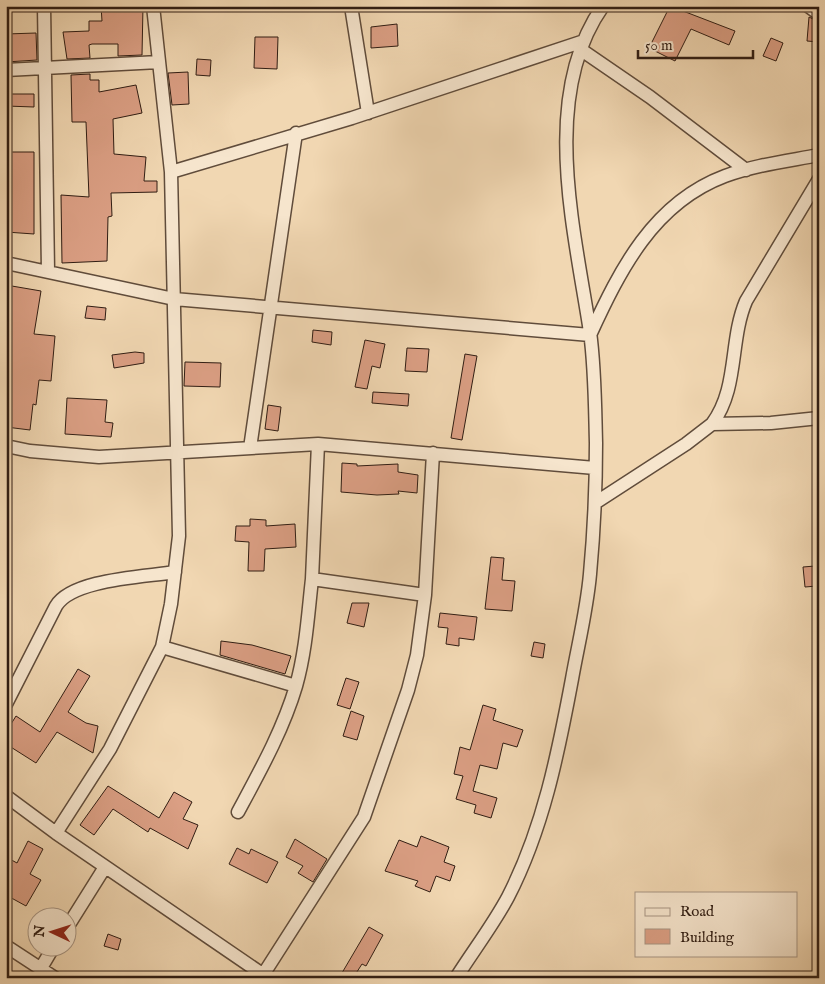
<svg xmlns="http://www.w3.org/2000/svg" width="825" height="984" font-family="'IM FELL English',serif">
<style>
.building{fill:#db9f84;stroke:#301d13}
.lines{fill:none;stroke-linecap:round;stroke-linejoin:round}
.minor-casing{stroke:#604c3b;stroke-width:15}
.minor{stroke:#f6e5cd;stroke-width:12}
</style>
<rect width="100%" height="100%" fill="#f1d7b2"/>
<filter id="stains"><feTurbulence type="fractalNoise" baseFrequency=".004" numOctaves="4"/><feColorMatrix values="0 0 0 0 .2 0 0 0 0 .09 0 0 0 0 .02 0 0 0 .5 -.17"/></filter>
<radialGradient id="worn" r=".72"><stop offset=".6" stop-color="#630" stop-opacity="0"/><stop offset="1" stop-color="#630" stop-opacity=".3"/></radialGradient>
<!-- building -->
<path class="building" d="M101,6H143L142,55L118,56V44H92L89,45L90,58L67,59L63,32L89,31V21H102Z
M670,6L735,31L729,45L691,29L675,61L649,48Z
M809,17L819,22V42L807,41Z
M397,24L398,46L371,48V27Z
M36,33L37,60L6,62V34Z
M255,37H278L277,69L254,68Z
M771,38L783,43L776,61L763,56Z
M197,59L211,60L210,76L196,75Z
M188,72L189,104L172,105L168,73Z
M90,74V80H99V92L136,85L142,113L113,119L114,154L146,157L144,181H157V192L111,193L112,216L108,217L107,261L62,263L61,195L89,197L86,122H72L71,75Z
M6,94H34V107L6,106Z
M6,152H34V234L6,232Z
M6,285L41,291L34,334L55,336L51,381L39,380L36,405L33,404L30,430L6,427Z
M87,306L106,308L105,320L85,318Z
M313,330L332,332L331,345L312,342Z
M365,340L385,344L380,368L372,366L367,389L355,387Z
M407,348L429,349L427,372L405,371Z
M135,352L144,353V363L114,368L112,355Z
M465,354L477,356L462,440L451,438Z
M185,362L221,363L220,387L184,386Z
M373,392L409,394L408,406L372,403Z
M67,398L107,400L105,422L113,423L111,437L65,434Z
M268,405L281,407L278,431L265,429Z
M342,463L357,464V466L398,464V472L418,475L417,493L398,491L399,494L377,495L341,492Z
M250,519L266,520V526L295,524L296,547L265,549L264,571H248L249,542L235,541L236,526H250Z
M491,557L504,558L502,580L515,581L512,611L485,609Z
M815,566L817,586L805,587L803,567Z
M352,603H369L364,627L347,623Z
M440,613L477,617L474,640L459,638V646L446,644L448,628L438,627Z
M221,641L252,645L291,656L285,674L220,655Z
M534,642L545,644L543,658L531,656Z
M78,669L90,676L68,712L86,723L98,726L93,753L57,732L36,763L6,744V732L16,716L40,732Z
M346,678L359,682L350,709L337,705Z
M483,705L496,709L493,720L523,730L517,747L503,743L497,769L480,765L473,791L497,798L491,818L474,813L476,805L456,799L463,776L454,774L460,747L470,750Z
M351,711L364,716L357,740L343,736Z
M108,786L159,818L174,792L192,802L183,819L198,825L188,849L150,828L148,832L113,809L94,835L80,825Z
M421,836L449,847L444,862L455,866L450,881L436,876L430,892L415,886L418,881L385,871L399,840L417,847Z
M295,839L327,859L313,882L298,873L303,866L286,857Z
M28,841L43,849L30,874L41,880L26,906L6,895V857L17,863Z
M237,848L249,854L251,849L278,862L267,883L229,864Z
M369,927L383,935L366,966L362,964L353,978H339Z
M108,934L121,939L118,950L104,946Z"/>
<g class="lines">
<defs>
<path id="minor" d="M44,6L48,271
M351,6L368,113
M808,6L819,14
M580,49L650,97L746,170
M6,70L159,62
M171,172L352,118L584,41
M6,263L174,299L590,335C620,270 653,203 725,176C755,165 788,161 819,155
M712,424C739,388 729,341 746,301L819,179
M6,446L30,451L99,457L318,444L595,468
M250,448L296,133
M595,503L686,444L712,424L771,423L819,418
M312,579L318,444
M162,647L296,686
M6,704L56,606C72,579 145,577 175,572
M6,796L56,833L268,978
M238,812C260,771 283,730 296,686C306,651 308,614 312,579L425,595
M56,833L110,749L162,647L171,604L179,536L171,172L153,6
M68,926L105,867
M6,946L55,978
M41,968L54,946
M261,978L364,817L408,690L417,655L425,595L433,453
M456,978C473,951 493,925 508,897C543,829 558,754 572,679C578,645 587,609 590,574C594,531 596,487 596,443C595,406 595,368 590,332C575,232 539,96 603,6"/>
</defs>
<!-- minor casing -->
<use href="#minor" class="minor-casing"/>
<!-- minor -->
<use href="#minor" class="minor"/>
</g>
<!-- margin -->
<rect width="825" height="984" fill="none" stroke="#f1d7b2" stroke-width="25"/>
<rect x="8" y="8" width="810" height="969" fill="none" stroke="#301d13" stroke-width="2.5"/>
<rect x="12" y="12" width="800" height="959" fill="none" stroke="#301d13"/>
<!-- legend -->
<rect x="635" y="892" width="162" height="65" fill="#f6e5cd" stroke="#a79583"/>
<rect x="645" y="908" width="25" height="8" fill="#f6e5cd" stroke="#a79583"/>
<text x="680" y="916" font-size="15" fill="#301d13">Road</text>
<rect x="645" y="929" width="25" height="15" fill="#db9f84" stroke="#a79583"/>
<text x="680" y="942" font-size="15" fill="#301d13">Building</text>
<!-- north arrow -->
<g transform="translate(52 932) rotate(274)"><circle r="24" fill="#f6e5cd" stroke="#a79583"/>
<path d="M0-4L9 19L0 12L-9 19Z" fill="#8f2418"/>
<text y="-8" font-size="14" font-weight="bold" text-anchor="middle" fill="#301d13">N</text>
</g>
<!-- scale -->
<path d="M638 50v8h115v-8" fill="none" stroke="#301d13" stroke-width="2.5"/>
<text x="645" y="50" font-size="15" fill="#301d13" stroke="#f6e5cd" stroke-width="4" paint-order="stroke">50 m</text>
<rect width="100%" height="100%" filter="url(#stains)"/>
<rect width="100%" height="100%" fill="url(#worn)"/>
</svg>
